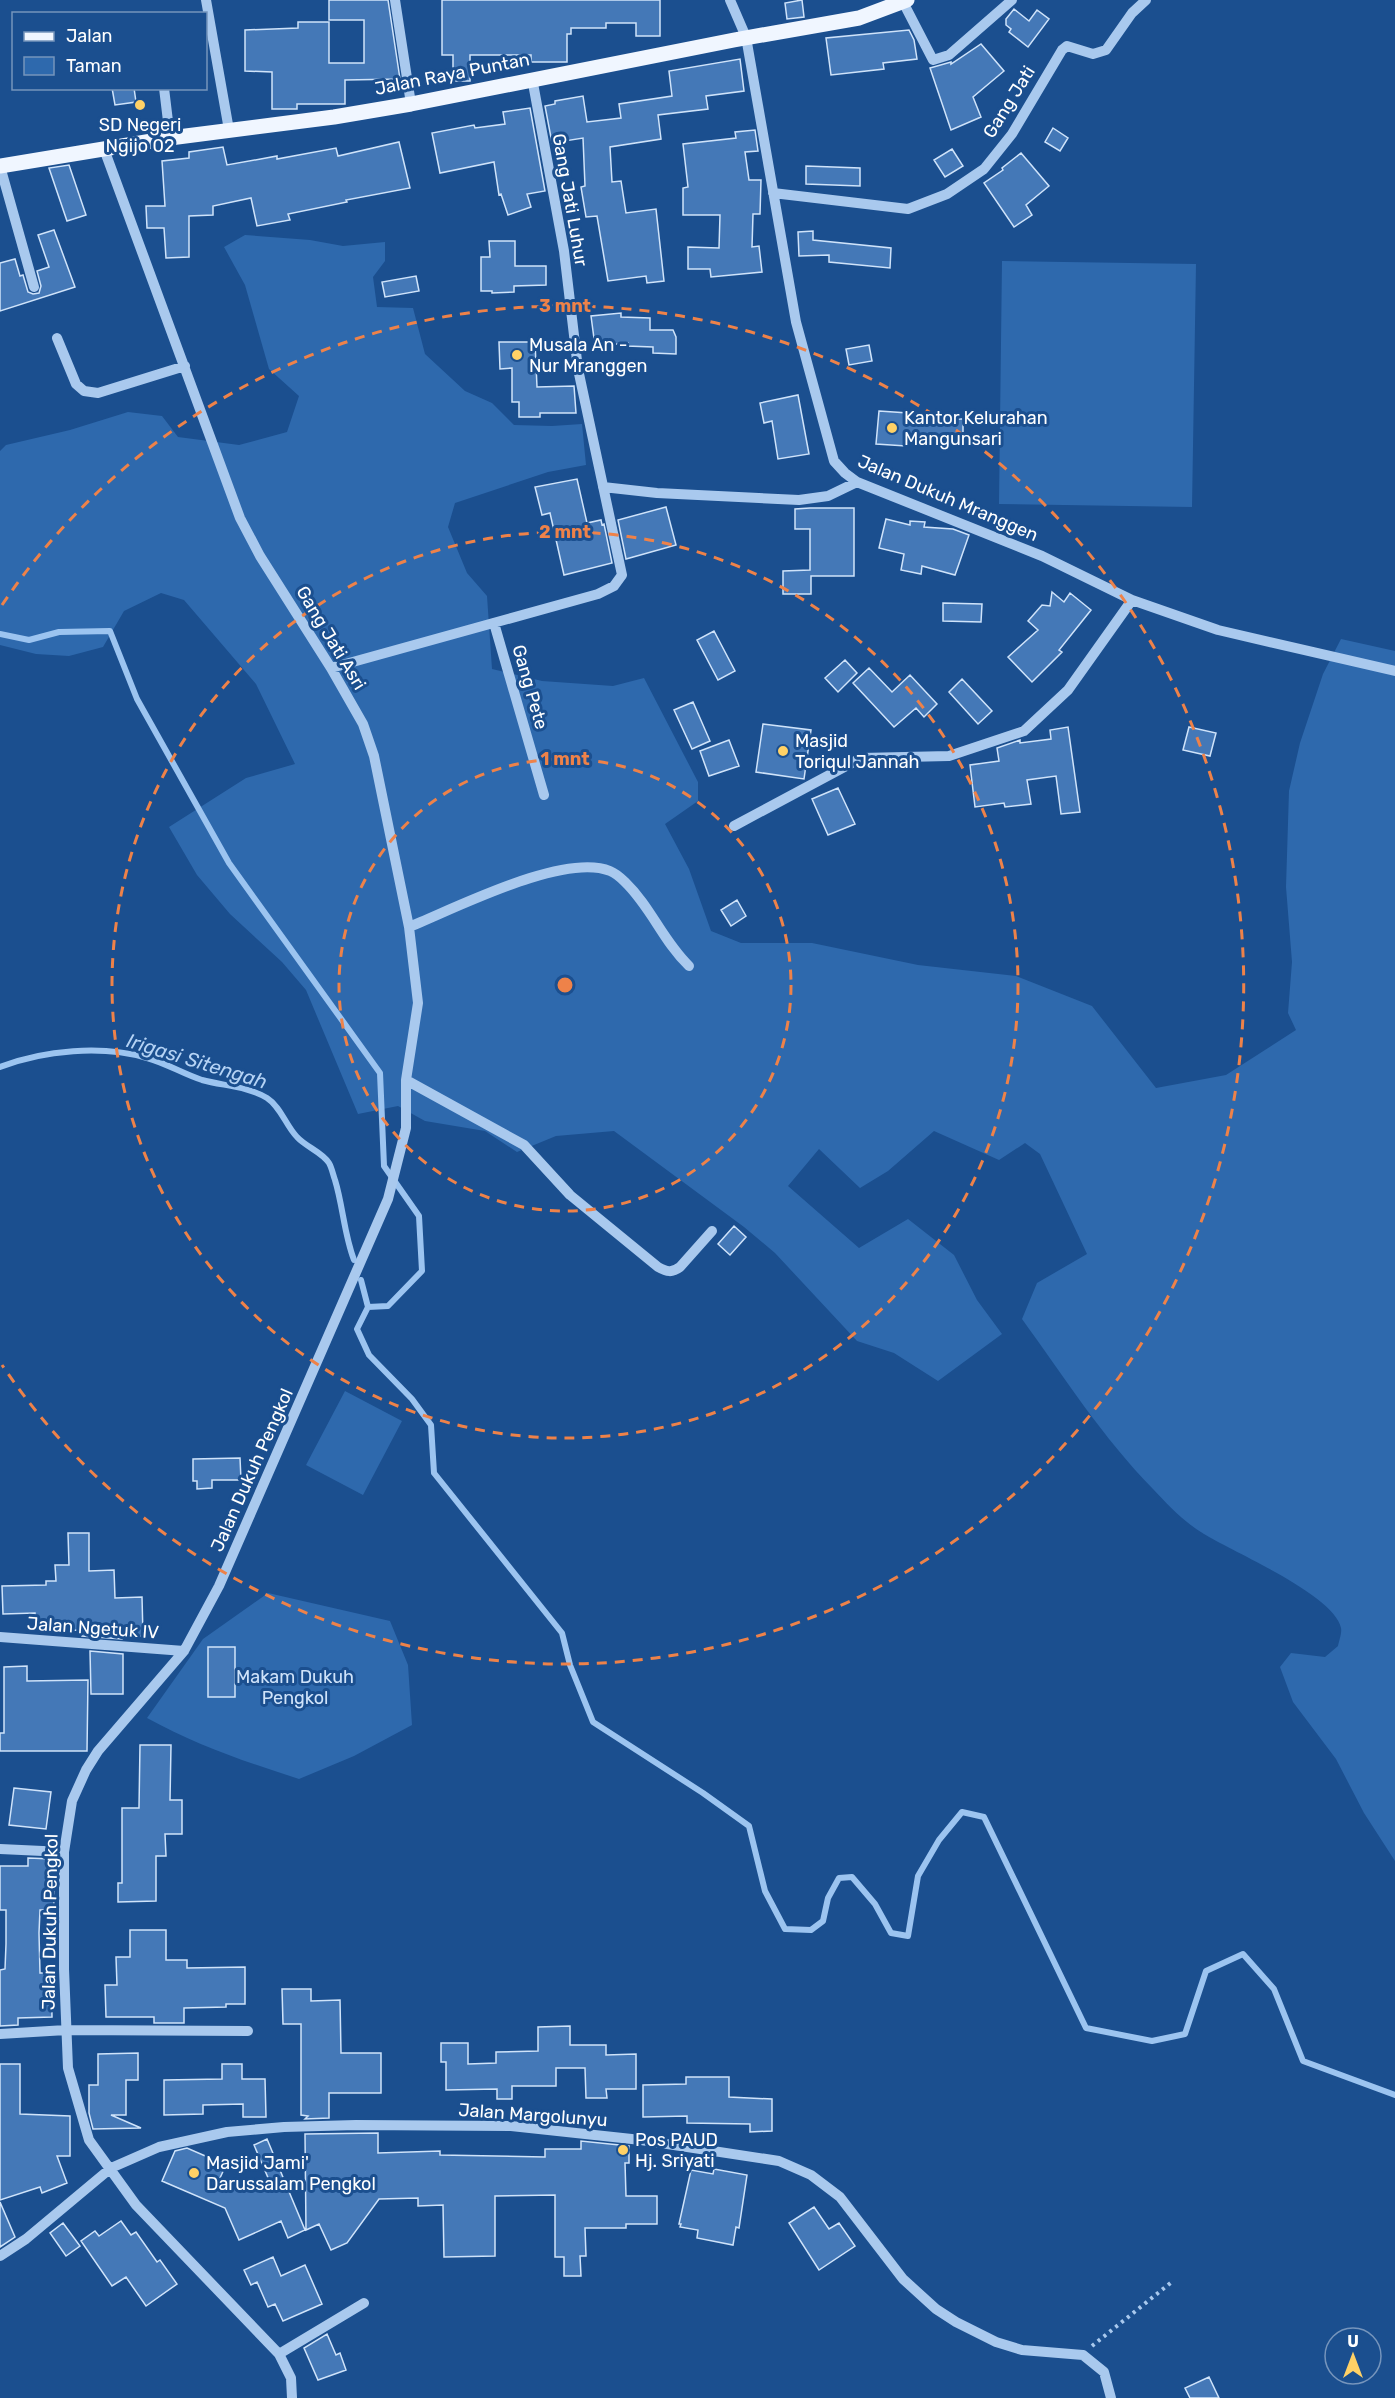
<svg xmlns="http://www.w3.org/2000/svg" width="1395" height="2398" font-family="Rubik,sans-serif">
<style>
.green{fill:#2e69ad}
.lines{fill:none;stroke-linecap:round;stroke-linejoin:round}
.stream{stroke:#9cc4f0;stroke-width:6}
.building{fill:#4478b7;stroke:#cfe3fa;stroke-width:1.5}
.path{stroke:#a9c9ee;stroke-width:4;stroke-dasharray:3 4.5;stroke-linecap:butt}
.minor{stroke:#a9c9ee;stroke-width:10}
.major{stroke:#f0f6ff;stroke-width:15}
.ring{fill:none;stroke:#ee8249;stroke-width:3;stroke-dasharray:10 8}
.poi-dot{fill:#ffd166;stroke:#1b4f8f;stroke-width:2}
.labels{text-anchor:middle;stroke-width:6;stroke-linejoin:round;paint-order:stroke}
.street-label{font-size:18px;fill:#fff;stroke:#1b4f8f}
.poi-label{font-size:18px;fill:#fff;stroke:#1b4f8f;text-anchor:start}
.park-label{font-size:18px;fill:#cfe3fa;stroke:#1b4f8f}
.water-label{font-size:20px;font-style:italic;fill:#b5d3f5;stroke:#1b4f8f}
.centre{fill:#ee8249;stroke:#1b4f8f;stroke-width:3}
.ring-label{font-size:18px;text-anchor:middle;font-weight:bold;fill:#ee8249;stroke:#1b4f8f;stroke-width:6;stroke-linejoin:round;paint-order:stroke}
</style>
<rect width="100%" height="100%" fill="#1b4f8f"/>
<!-- green -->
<path class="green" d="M245,235L310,240L343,246L385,242V261L373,277L377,307L413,308L425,354L465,391L492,403L514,425L552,426L582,424L586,465L548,472L455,503L448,527L467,573L487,596L492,669L542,681L613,686L644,678L698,782V801L665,824L689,869L711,931L741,943H812L918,965L1016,976L1092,1006L1156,1088L1226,1075L1296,1030L1288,1013L1292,962L1286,887L1289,791L1300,743L1323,674L1341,639L1395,651V1861L1364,1813L1336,1759L1293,1702L1280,1667L1291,1653L1325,1657L1338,1646C1339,1641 1342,1633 1341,1628C1335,1595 1233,1552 1204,1534C1185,1523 1168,1505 1153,1489C1103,1438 1064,1377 1022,1319L1037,1283L1087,1254L1040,1154L1025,1143L999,1160L934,1131L888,1171L860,1188L819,1149L788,1186L859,1248L908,1219L954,1255L977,1300L1002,1334L938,1381L894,1353L857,1341L775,1253L744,1227L614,1131L556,1136L517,1152L485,1131L425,1121L398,1106L358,1114L306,990L282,962L230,914L197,875L169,827L246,778L295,764L256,684L184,600L161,593L124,611L103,647L69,656L36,654L0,645V451L6,445L70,430L128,412L162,416L178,437L239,445L287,432L299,396L269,369L245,285L224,247Z
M1002,261L1196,264L1192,507L999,504Z
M345,1391L402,1421L363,1495L306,1465Z
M268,1593L390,1621L408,1665L412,1725L354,1756L299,1779C246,1762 196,1745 147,1718L203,1639Z"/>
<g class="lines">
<!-- stream -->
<path class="stream" d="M0,634L29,640L59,632L110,631L137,699L229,863L380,1073L384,1166L419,1216L422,1271L388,1306L368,1307L357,1329L369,1355L412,1399L431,1425L434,1473L562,1633L570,1665L593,1722L703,1793L749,1826L765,1891L785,1929L811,1930L823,1921L828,1898L839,1878L852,1877L875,1904L891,1933L908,1936L918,1876L939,1840L962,1812L984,1817L1086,2028L1152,2041L1185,2034L1206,1971L1243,1954L1274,1989L1303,2061L1395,2095
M0,1067C44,1050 102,1045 147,1058C166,1063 183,1074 202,1080C224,1086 247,1086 267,1098C281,1107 286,1126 297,1137C306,1147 322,1152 329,1163C332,1168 333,1175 335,1180C343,1206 344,1234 354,1260
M361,1280L368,1307"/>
</g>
<!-- building -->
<path class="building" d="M329,0H388L400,79L345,80V104H297V109H272V72L245,71V30L298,28V22H329V63H364V20H329Z
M442,0H660V36H636V23H606V28H571V34H567V62H531V55H470V81H453V55H442Z
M802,0L804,17L787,19L785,3Z
M1014,9L1029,21L1037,10L1049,19L1028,47L1009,32L1011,29L1006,25V19Z
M909,30L914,40L917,59L883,63L884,69L831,75L826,38Z
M981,44L1004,71L973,97L981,117L951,130L930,68L951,62V64Z
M740,59L744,91L706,96L708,109L658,115L661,139L610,147L612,182L621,181L626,213L656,209L664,281L647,283L646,276L608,281L597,216L586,217L581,187L585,186L583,138L552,143L545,106L555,104V101L583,96L587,122L621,118L619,104L672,96L669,71Z
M112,88H134L136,102L115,105Z
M530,108L545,191L527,194L531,207L508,215L501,194L499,195L494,162L440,173L432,133L474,125L475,128L505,124L503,112Z
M1053,128L1068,138L1060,151L1045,142Z
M755,130L758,151L745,152L749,180H761L760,214H753L752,247L759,246L762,272L711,277L710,269H688V247L719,248L720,215H683V188L688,187L683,144L736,138L735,132Z
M399,142L410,188L346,200L347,202L288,214L290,220L257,226L251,198L213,206V215L189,216V257L166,258L164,228H147L146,206H165L162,161L189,158V152L223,147L227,165L277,156V159L336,148L338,156Z
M952,149L963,166L945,177L934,160Z
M1021,153L1049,186L1026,205L1032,215L1014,227L984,183L1003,170L1002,168Z
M69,165L86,215L67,221L49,168Z
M806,166L860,168V186L806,184Z
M54,230L75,287L0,311V263L15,259L20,276L23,275L28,292L33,294L39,293L41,286L37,271L49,267L38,235Z
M813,231V240L891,248L890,268L829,262V255L799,256L798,232Z
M489,241H515V266H546V285L514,286V292L492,293V291H481V257H490Z
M416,276L419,291L385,297L382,282Z
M621,313V317L650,318V330H673L676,337V354L653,353V347L627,346L628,343L595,346L591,316Z
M499,342H535L537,387L574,386L576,413H540V417H519V402H512V368L500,369Z
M869,345L872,361L849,365L846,349Z
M798,395L809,454L778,459L772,421L764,423L760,403Z
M879,411L908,413V419H963V436H907L906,446L876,444Z
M577,479L587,523L601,520L602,525L604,524L612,563L564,575L550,513L542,515L535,487Z
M666,507L676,545L626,559L618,520Z
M810,508H854V576H811V594H783V571L810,570V529H795V509Z
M886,519L910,525V521L925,522L924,527L953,529L969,535L955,575L922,566L921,574L901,570L904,554L879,548Z
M1052,592L1064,602L1070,593L1091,610L1059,650L1062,652L1032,682L1008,657L1038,630L1028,621L1042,605L1050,606Z
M943,603L982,604L981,622L943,621Z
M714,631L735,671L718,680L697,640Z
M845,660L857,673L838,692L825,678Z
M869,668L892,692L910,675L937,704L924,717L916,708L894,727L853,683Z
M962,679L992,711L978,724L949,692Z
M693,702L710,741L692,749L674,710Z
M763,724L811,730L804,779L756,772Z
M1068,727L1080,812L1061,814L1056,776L1027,780L1031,804L1005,807L1004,803L975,807L970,765L999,761L997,748L1020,740V743L1051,739L1050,730Z
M1189,727L1216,733L1210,756L1183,750Z
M729,740L739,766L709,776L700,751Z
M838,788L855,824L828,835L812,799Z
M737,900L746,916L731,926L721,910Z
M734,1226L746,1237L730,1255L718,1244Z
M240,1458L241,1480H212V1488L197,1489V1481H193V1459Z
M68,1533H89V1571L114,1570L115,1598L142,1597L143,1636L122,1637V1639L82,1636V1630L47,1631V1628H36L35,1613L3,1614L2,1586L46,1585V1581H56L55,1565H69Z
M208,1647H235V1697H208Z
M90,1651L123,1654V1694H91Z
M27,1666V1681L88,1680L87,1751H0V1733H4V1667Z
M140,1745H171L170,1800H182V1834H165L166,1856H156V1901L118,1902V1883H122V1808H139Z
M14,1788L51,1792L46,1829L9,1825Z
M28,1858L53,1859L54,1910H40L39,1933L40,1973H51L52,2017L18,2018V2025L0,2026V1970L5,1969L6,1944V1910H0V1866H28Z
M130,1930H166V1960H187V1968L245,1967V2004H226V2007L184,2008V2023H154V2017H106L105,1985H117L116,1957H130Z
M282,1989H311V2001L340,2000L341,2053H381V2093H329V2118L305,2119L308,2116L301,2115V2024H283Z
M570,2026V2045H606V2055L636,2054V2089H606L607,2098H586L585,2068H556V2086H512V2099H497V2089L446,2090V2062H441V2043H468V2064L496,2063V2052L538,2051V2027Z
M138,2053V2080H126V2115H111L141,2128L93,2129L89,2113V2085H98V2054Z
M0,2064H20V2114L70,2116V2156H57L67,2183L42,2193L40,2187L0,2200Z
M222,2064H242V2079H265L266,2117H243V2104L203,2105V2114L164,2115V2080L222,2079Z
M686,2077H729V2097L772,2099V2131L750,2132V2124L687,2123V2116L643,2117V2085L686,2084Z
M378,2133V2153L440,2151V2155L545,2157V2149H581V2141L629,2146V2163H625L626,2196H657V2224H626V2228H585L586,2256H580L581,2276H564V2257H555V2195L495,2196V2256L444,2257L443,2205L418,2206V2198L379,2199L347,2243L331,2250L319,2224L306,2230L305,2134Z
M267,2139L305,2230L288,2238L281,2221L239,2240L225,2208L162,2181L175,2151L187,2148L226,2165L214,2191L269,2180L254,2145Z
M714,2169L747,2175L739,2228L736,2227L733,2245L697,2238L698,2230L680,2227L681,2224H679L691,2170L713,2174Z
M0,2202L15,2237L0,2247Z
M814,2207L829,2229L839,2223L855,2246L819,2270L789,2223Z
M121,2221L131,2235L136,2232L157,2262L160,2260L177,2284L146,2306L126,2277L112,2286L81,2241L95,2231L99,2236Z
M63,2223L80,2246L66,2256L50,2233Z
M273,2257L281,2276L305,2265L322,2304L283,2321L275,2304L268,2307L257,2282L251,2285L244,2270Z
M327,2334L336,2355L340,2353L346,2370L318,2380L304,2348Z
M1209,2377L1219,2398H1190L1185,2388Z"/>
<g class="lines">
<!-- path -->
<path class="path" d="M1092,2346L1173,2281"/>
<!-- minor -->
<path class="minor" d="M206,0L229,130
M395,0L411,104
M730,0L746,37L796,322L834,461L845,473L857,482L1042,556L1132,600L1218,630L1395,671
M903,2L933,60L949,55L1012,0
M164,88L170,138
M104,149L240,518L260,556L331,668L363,724L374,756L409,927L418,1003L406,1080V1128L388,1199L219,1586L184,1651L98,1751L86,1770L72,1801L64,1852V1969L68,2068L89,2140L136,2205L279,2354L291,2378L292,2398
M0,166L34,287
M773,193L908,209L947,194L984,169L1012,134L1062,50L1067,46L1093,54L1106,50L1132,13L1146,0
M57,338L76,384L84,391L98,393L185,366
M603,487L657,493L799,500L828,496L857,482
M494,623L544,795
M331,668L598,594L614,586L622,575L578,369L564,251L532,78
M734,826L861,758L949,756L1024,731L1068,690L1132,600
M409,927C454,909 564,852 610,871C615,873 621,878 625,882C651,907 663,941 689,966
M406,1080L524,1145L570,1195L658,1267C667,1272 672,1273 680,1267L712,1231
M0,1637L184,1651
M0,1849L64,1852
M0,2034L66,2030L248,2031
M0,2256L26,2239L111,2168L159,2147L227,2132L284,2127L356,2125L511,2126L641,2140L779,2161L811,2175L840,2197L903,2279L936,2309L956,2322L996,2342L1022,2350L1083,2355L1104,2372L1111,2398
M279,2354L364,2303"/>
<!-- major -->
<path class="major" d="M0,166L170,138L334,117L411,104L734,40L859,18L907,0"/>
</g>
<!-- distance rings -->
<g class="ring">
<circle cx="565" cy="985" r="226"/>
<circle cx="565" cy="985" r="453"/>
<path d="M2 605A679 679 0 1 1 2 1365"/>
</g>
<!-- markers -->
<g class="poi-dot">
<circle cx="140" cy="105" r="6"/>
<circle cx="517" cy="355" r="6"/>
<circle cx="892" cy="428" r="6"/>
<circle cx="783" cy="751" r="6"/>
<circle cx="623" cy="2150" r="6"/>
<circle cx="194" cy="2173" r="6"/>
</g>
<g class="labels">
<!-- street labels -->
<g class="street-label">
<text transform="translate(452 74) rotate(-11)" y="6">Jalan Raya Puntan</text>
<text transform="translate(1009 102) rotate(-58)" y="6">Gang Jati</text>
<text transform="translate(570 200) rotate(80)" y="6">Gang Jati Luhur</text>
<text transform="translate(948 498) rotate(23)" y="6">Jalan Dukuh Mranggen</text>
<text transform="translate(331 638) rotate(59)" y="6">Gang Jati Asri</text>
<text transform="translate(530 687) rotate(74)" y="6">Gang Pete</text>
<text transform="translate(252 1470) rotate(-66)" y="6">Jalan Dukuh Pengkol</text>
<text transform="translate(93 1628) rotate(4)" y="6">Jalan Ngetuk IV</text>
<text transform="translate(50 1922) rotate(-89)" y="6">Jalan Dukuh Pengkol</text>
<text transform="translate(533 2115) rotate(4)" y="6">Jalan Margolunyu</text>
</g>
<!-- poi labels -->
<g class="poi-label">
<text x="140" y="131" text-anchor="middle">SD Negeri<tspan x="140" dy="21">Ngijo 02</tspan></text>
<text x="529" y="351">Musala An -<tspan x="529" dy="21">Nur Mranggen</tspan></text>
<text x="904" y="424">Kantor Kelurahan<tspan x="904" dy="21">Mangunsari</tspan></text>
<text x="795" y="747">Masjid<tspan x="795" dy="21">Toriqul Jannah</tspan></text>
<text x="635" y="2146">Pos PAUD<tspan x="635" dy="21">Hj. Sriyati</tspan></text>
<text x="206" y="2169">Masjid Jami'<tspan x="206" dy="21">Darussalam Pengkol</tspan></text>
</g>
<!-- park labels -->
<g class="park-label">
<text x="295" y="1683">Makam Dukuh<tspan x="295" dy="21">Pengkol</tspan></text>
</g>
<!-- water labels -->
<g class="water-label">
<text transform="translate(197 1061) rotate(17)" y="7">Irigasi Sitengah</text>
</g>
</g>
<circle cx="565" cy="985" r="9" class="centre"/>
<g class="ring-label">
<text x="565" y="312">3 mnt</text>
<text x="565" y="538">2 mnt</text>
<text x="565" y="765">1 mnt</text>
</g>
<!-- legend -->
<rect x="12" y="12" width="195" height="78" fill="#1b4f8f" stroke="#7695bc" stroke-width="1.5"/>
<rect x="24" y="32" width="30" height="9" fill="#f0f6ff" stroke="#7695bc" stroke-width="1.5"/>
<text x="66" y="42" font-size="18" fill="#ffffff">Jalan</text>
<rect x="24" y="57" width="30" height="18" fill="#2e69ad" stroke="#7695bc" stroke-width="1.5"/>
<text x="66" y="72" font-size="18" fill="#ffffff">Taman</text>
<!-- north arrow -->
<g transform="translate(1353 2356)"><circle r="28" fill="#1b4f8f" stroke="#7695bc" stroke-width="1.5"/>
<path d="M0-4.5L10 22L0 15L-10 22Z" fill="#ffd166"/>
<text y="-9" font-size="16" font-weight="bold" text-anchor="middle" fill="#ffffff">U</text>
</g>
</svg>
